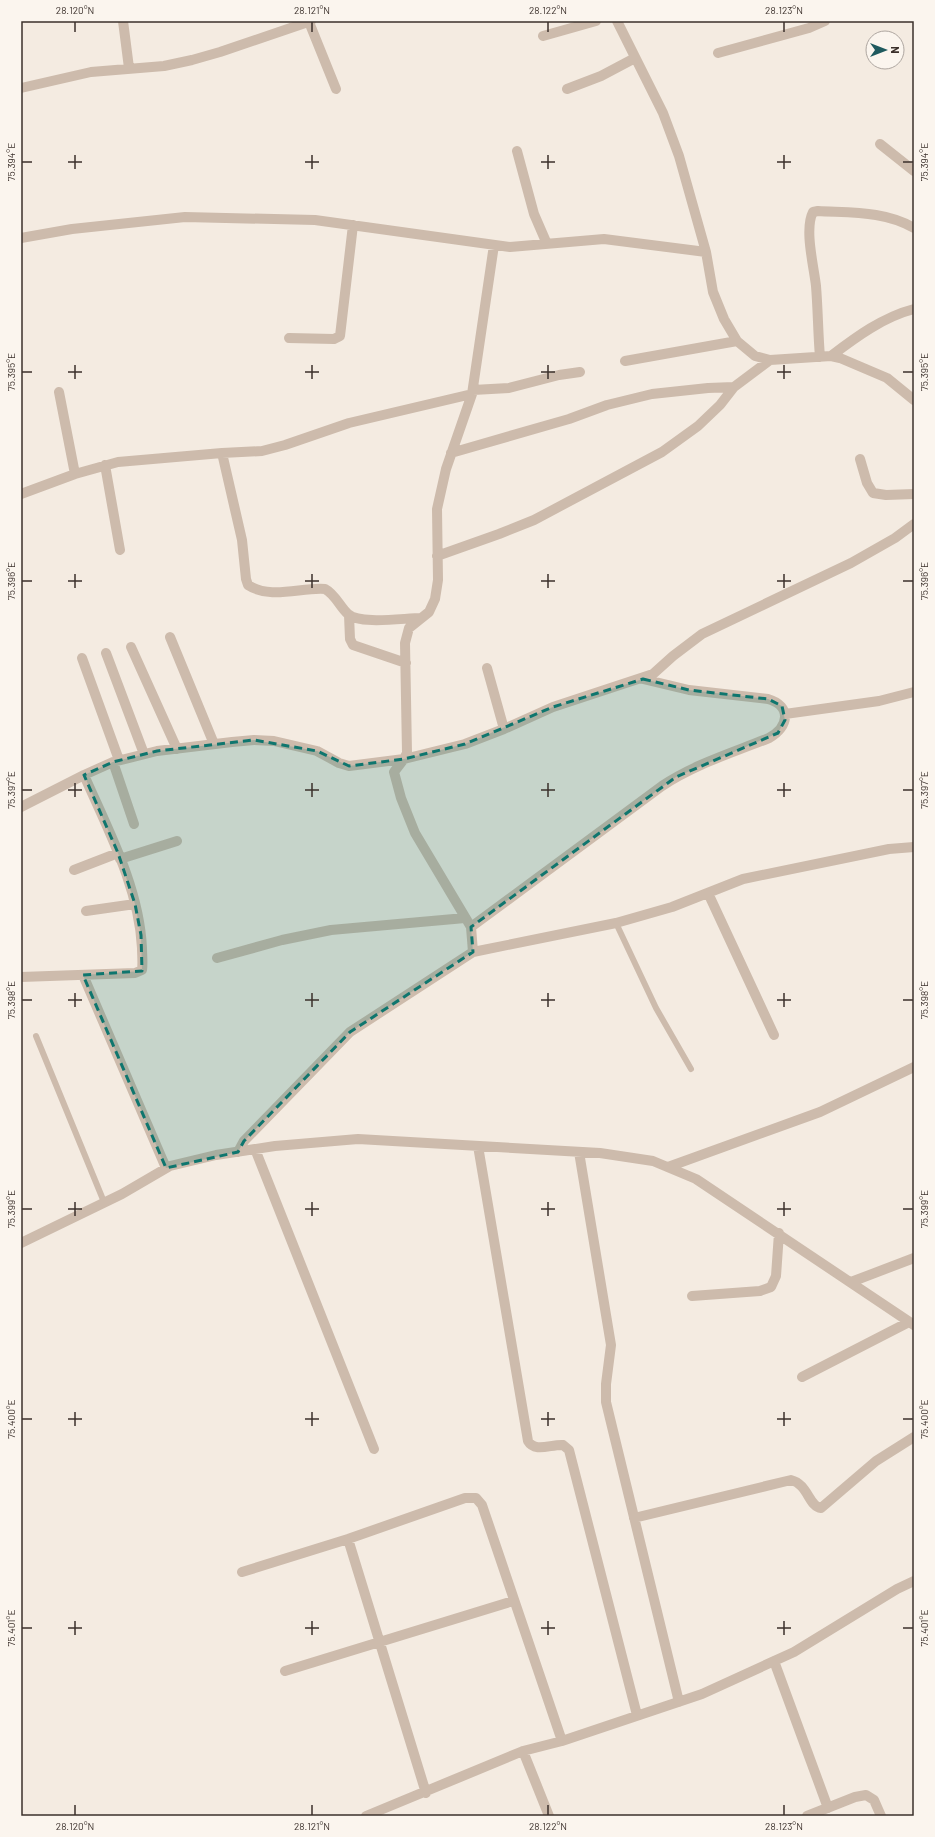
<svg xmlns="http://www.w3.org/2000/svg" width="935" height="1837" font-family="Barlow,sans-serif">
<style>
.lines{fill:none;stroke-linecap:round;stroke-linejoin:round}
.lane{stroke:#cdbbac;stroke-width:6}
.street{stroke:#cdbbac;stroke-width:10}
.marked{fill:#0f766e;fill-opacity:0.2;stroke:#0f766e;stroke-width:3;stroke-dasharray:8 5;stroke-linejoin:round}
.ticks{fill:none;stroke:#3b302b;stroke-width:1.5}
.neatline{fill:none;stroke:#3b302b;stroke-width:1.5}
.ticks-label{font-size:10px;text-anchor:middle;fill:#3b302b}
</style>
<rect width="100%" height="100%" fill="#f4ebe1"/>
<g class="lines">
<!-- lane -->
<path class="lane" d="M616,923L656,1008L691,1069
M36,1036L104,1202"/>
<!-- street -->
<path class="street" d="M123,21L129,68
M617,21L663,113L679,156L706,252L713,292L724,319L737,341L755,356L770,360L831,356L840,358L887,378L914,400
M309,22L336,89
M543,36L596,21
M718,53L809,28L825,21
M21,88L91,72L164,66L192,60L220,52L311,21
M567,89L601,76L635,58
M880,144L914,171
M517,151L534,214L547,244
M21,238L72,229L185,217L315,220L510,247L604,239L706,252
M289,338L334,339L340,336L353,225
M831,356C856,337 883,317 914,309
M820,357C818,334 818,310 816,286C814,267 804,229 813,212L818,211C851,213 885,211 914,228
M625,361L737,341
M473,390L509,388L559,375L580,372
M59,392L75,474
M222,453L242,540L246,579L248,585C271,600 301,587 325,589C335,594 340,607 348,614C360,625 404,618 421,618
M451,453L569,419L607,405L652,394L708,388L734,387
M860,459L867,483L873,493L886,495L914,494
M105,465L120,550
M21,494L75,474L118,462L222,453L262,451L285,445L349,423L472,394
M437,556L499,534L534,520L662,452L698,426L720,405L734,387L770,360
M349,615L350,639L353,645L406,663
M170,637L214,744
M131,647L177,749
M106,653L144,754
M82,658L119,760
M487,668L504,729
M785,714L879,701L914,692
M113,762L134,824
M21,807L84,775L113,762L157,751L232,742L254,740L274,741L317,751L339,763L349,766L404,759L465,744L504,729L553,707L653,674L673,656L702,634L851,563L895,538L914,524
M120,859L177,841
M74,870L118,853
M708,893L774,1035
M86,911L135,904
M471,927L662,786C695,764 732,753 769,738C789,727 792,706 768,699L689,690L643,679
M473,952L616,923L672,907L743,879L889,849L914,847
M217,958L282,940L331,930L465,918
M83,975L166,1168
M21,977L135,973L142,970C143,963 142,955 142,948C139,887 108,830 84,775
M478,1146L528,1441C535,1453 551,1444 563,1445L569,1450L637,1715
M255,1149L374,1449
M238,1152L244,1141L350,1032L473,952L471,927L415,833L401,798L394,772L404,759L407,753L405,643L409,628L429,612L435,599L438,580L437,509L446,469L472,394L494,245
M579,1152L611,1345L606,1384V1402L679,1702
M668,1167L820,1112L914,1067
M21,1243L122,1194L170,1166L216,1155L275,1146L358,1139L600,1153L653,1161L696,1179L914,1325
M851,1282L914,1258
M692,1296L760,1291L771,1287L776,1276L779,1233
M802,1377L909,1322
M634,1518L791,1480C808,1484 809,1507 821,1508L876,1461L914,1437
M348,1539L426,1793
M242,1572L348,1539L465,1498H476L482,1505L562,1741
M774,1661L828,1808
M285,1671L513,1601
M523,1751L549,1816
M366,1816L523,1751L562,1741L702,1694L794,1652L897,1589L914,1581
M807,1816L855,1797L866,1795L874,1800L881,1816"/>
</g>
<!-- marked area -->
<path class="marked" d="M643,679L689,690L768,699L782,706L785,720L778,733L676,777L471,927L473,952L350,1032L244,1141L238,1152L166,1168L83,975L142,971L141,935L135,904L118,853L84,775L113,762L157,751L254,740L317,751L349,766L404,759L465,744L553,707Z"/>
<!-- ticks -->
<path class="ticks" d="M75,22V32M312,22V32M548,22V32M784,22V32M75,155V169M312,155V169M548,155V169M784,155V169M22,162H32M68,162H82M305,162H319M541,162H555M777,162H791M903,162H913M75,365V379M312,365V379M548,365V379M784,365V379M22,372H32M68,372H82M305,372H319M541,372H555M777,372H791M903,372H913M75,574V588M312,574V588M548,574V588M784,574V588M22,581H32M68,581H82M305,581H319M541,581H555M777,581H791M903,581H913M75,783V797M312,783V797M548,783V797M784,783V797M22,790H32M68,790H82M305,790H319M541,790H555M777,790H791M903,790H913M75,993V1007M312,993V1007M548,993V1007M784,993V1007M22,1000H32M68,1000H82M305,1000H319M541,1000H555M777,1000H791M903,1000H913M75,1202V1216M312,1202V1216M548,1202V1216M784,1202V1216M22,1209H32M68,1209H82M305,1209H319M541,1209H555M777,1209H791M903,1209H913M75,1412V1426M312,1412V1426M548,1412V1426M784,1412V1426M22,1419H32M68,1419H82M305,1419H319M541,1419H555M777,1419H791M903,1419H913M75,1621V1635M312,1621V1635M548,1621V1635M784,1621V1635M22,1628H32M68,1628H82M305,1628H319M541,1628H555M777,1628H791M903,1628H913M75,1805V1815M312,1805V1815M548,1805V1815M784,1805V1815"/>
<!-- border -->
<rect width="935" height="1837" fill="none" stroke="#fbf5ee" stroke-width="44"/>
<!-- north arrow -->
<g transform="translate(885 50) rotate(90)"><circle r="19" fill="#fbf5ee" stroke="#aea6a0"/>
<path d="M0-3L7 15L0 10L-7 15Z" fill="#1f5a5e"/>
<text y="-6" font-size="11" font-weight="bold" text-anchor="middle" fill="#3b302b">N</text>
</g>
<rect x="22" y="22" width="891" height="1793" class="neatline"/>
<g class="ticks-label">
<text x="75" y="14">28.120°N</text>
<text x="312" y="14">28.121°N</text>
<text x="548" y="14">28.122°N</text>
<text x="784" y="14">28.123°N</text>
<text transform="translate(924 162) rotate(-90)" y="4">75.394°E</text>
<text transform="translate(11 162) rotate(-90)" y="4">75.394°E</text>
<text transform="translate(924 372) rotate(-90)" y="4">75.395°E</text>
<text transform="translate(11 372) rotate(-90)" y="4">75.395°E</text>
<text transform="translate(11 581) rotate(-90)" y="4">75.396°E</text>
<text transform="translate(924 581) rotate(-90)" y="4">75.396°E</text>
<text transform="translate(924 790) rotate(-90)" y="4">75.397°E</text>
<text transform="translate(11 790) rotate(-90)" y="4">75.397°E</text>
<text transform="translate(11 1000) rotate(-90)" y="4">75.398°E</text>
<text transform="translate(924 1000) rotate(-90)" y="4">75.398°E</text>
<text transform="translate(924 1209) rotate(-90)" y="4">75.399°E</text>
<text transform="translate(11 1209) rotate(-90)" y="4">75.399°E</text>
<text transform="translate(11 1419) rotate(-90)" y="4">75.400°E</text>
<text transform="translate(924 1419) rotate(-90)" y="4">75.400°E</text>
<text transform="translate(11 1628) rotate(-90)" y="4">75.401°E</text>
<text transform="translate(924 1628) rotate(-90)" y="4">75.401°E</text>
<text x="75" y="1830">28.120°N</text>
<text x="312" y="1830">28.121°N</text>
<text x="548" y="1830">28.122°N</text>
<text x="784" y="1830">28.123°N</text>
</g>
</svg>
